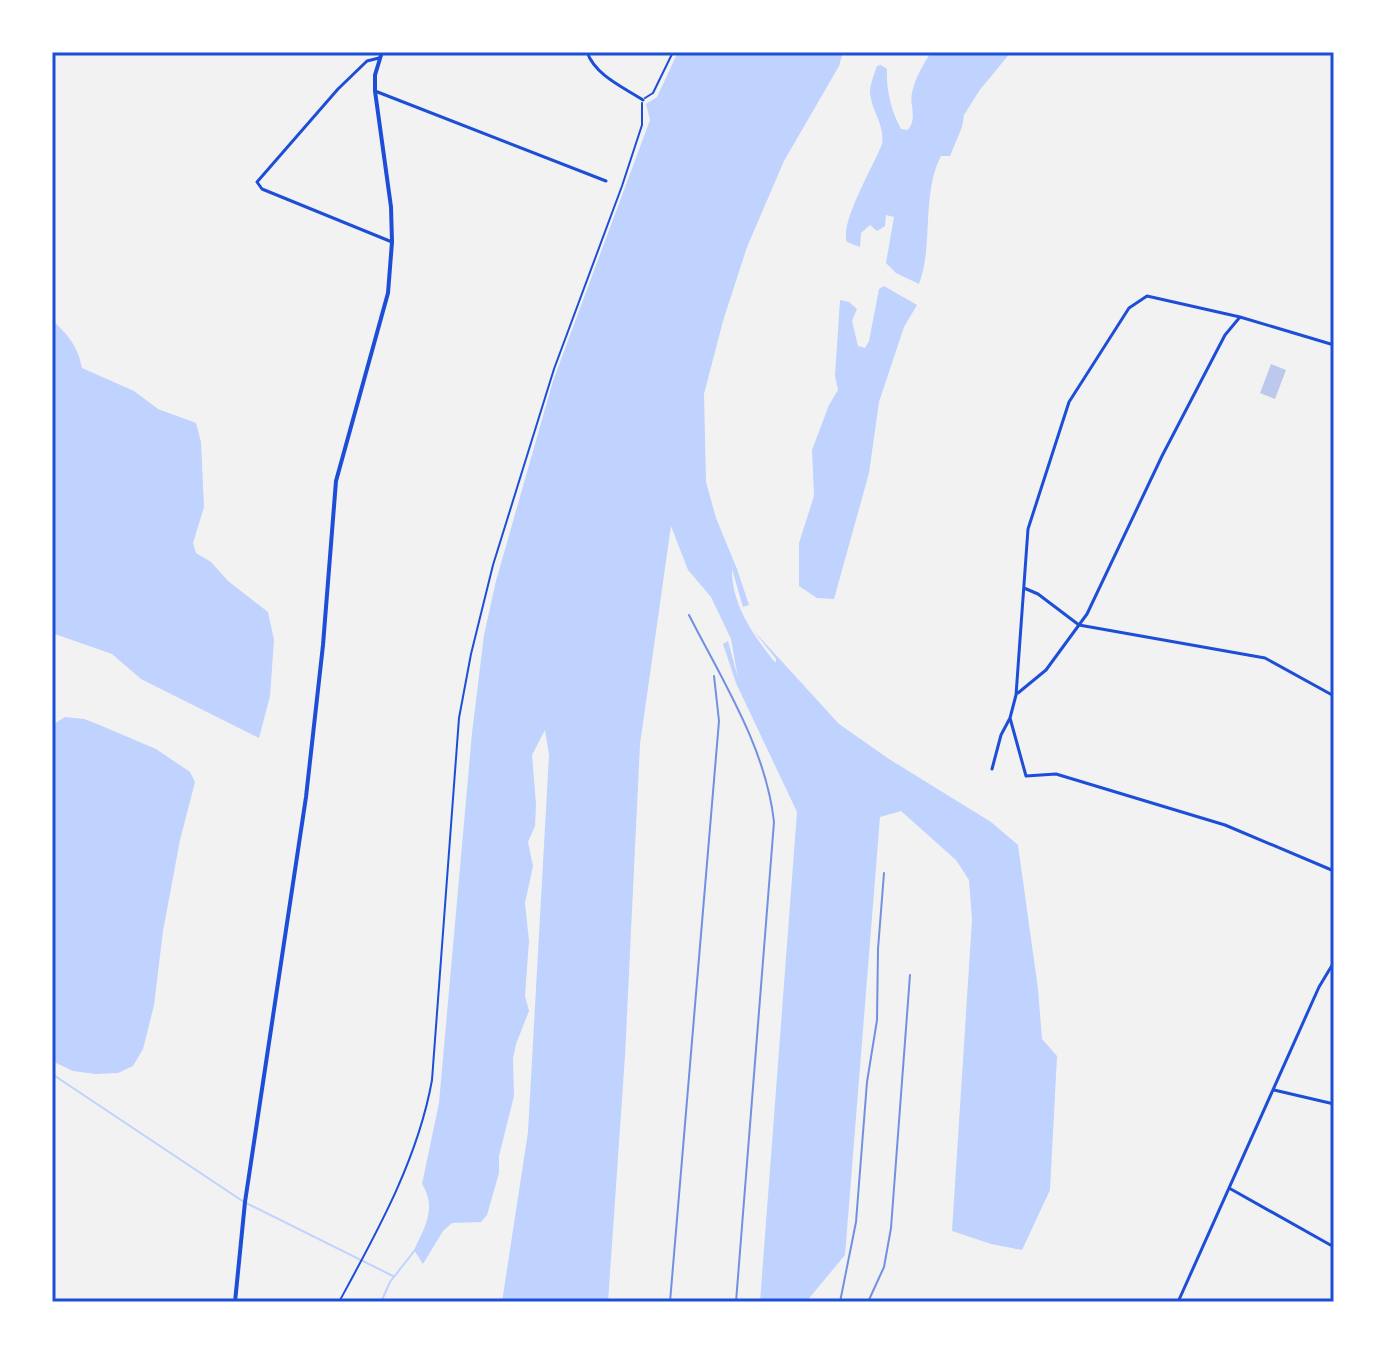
<svg xmlns="http://www.w3.org/2000/svg" width="1386" height="1354" font-family="'Exo 2',sans-serif">
<style>
.water{fill:#bfd3fe}
.lines{fill:none;stroke-linecap:round;stroke-linejoin:round}
.stream{stroke:#bfd3fe;stroke-width:2}
.building{fill:#bdc9ec}
.path{stroke:#1d4ed8;stroke-width:2}
.minor{stroke:#1d4ed8;stroke-width:3}
.tertiary{stroke:#1d4ed8;stroke-width:4}
.rail{stroke:#7290e2;stroke-width:2}
.neatline{fill:none;stroke:#1d4ed8;stroke-width:3}
</style>
<rect width="100%" height="100%" fill="#f2f2f2"/>
<!-- water -->
<path class="water" d="M678,52H843L839,66L784,161L747,247L723,321L704,394L706,482L716,518L737,569L749,605L743,607L732,569C731,603 753,635 774,661L776,662V659L753,630L839,724L889,759L991,822L1018,845L1038,989L1042,1039L1057,1056L1050,1190L1022,1250L991,1244L952,1231L972,920L969,880L956,860L901,811L880,817L845,1255L806,1302H760L797,812L736,683L723,644L728,641L738,678L731,639L711,597L688,570L671,526L640,744L625,1056L608,1302H502L528,1132L549,755L545,730L532,755L536,804L535,826L528,842L533,866L525,903L529,941L525,996L529,1011L516,1044L513,1058L514,1096L499,1156V1173L487,1215L481,1222L452,1223L443,1231L423,1264L414,1250C425,1227 437,1208 422,1184L439,1103L472,733L484,635L496,581L553,381L650,120L646,104L657,97Z
M931,52H1011L979,91L964,115L962,127L950,156H941C921,195 934,244 919,284L896,273L886,263L894,217L886,215L885,226L877,231L870,225L861,233L860,247L847,242C839,224 874,165 882,144C885,124 871,111 870,92C870,84 874,75 877,66L881,65L887,69C886,89 891,111 901,129L908,130C918,117 909,106 912,93C915,78 923,65 931,52Z
M884,286L917,305L904,327L879,402L869,473L834,599L817,598L799,586V543L814,496L812,450L829,405L838,390L835,376L840,300L849,302L857,309L852,321L858,346L865,348L869,341L879,289Z
M52,320C68,335 78,346 82,368L134,391L158,409L196,423L201,442L204,507L193,543L196,553L211,562L228,581L268,612L274,640L270,696L259,738L141,679L112,654L52,633Z
M65,717L84,719L102,726L156,749L190,772L195,782L180,840L163,931L154,1005L143,1049L133,1066L118,1073L95,1074L73,1071L52,1061V730L54,724Z"/>
<g class="lines">
<!-- stream -->
<path class="stream" d="M52,1074L244,1202L393,1276
M381,1302L390,1282L415,1250"/>
</g>
<!-- building -->
<path class="building" d="M1271,364L1286,370L1275,399L1260,393Z"/>
<g class="lines">
<!-- path -->
<path class="path" d="M645,98L653,93L673,52
M339,1302C377,1232 418,1159 432,1080L459,718L471,654L493,565L554,369L622,186L642,125V103"/>
<!-- minor -->
<path class="minor" d="M587,52C595,75 623,87 643,100
M379,58L367,61L338,89L257,182L262,189L392,242
M375,91L606,181
M1334,345L1240,317L1147,296L1129,308L1069,402L1028,529L1016,695L1010,718L1026,776L1056,774L1225,825L1334,871
M1024,588L1038,594L1079,625L1265,658L1334,696
M1018,693L1046,670L1087,614L1162,456L1225,335L1240,317
M992,769L1001,735L1010,718
M1274,1090L1334,1104
M1229,1188L1334,1247
M1178,1302L1319,987L1334,962"/>
<!-- tertiary -->
<path class="tertiary" d="M235,1302L245,1202L306,797L323,645L336,481L388,293L392,242L391,207L375,91V75L382,52"/>
<!-- rail -->
<path class="rail" d="M689,615C722,680 766,748 774,822L736,1302
M670,1302L719,721L714,676
M840,1302L856,1222L867,1082L877,1020L878,949L884,873
M868,1302L884,1267L891,1228L910,975"/>
</g>
<!-- border -->
<rect width="1386" height="1354" fill="none" stroke="#ffffff" stroke-width="108"/>
<rect x="54" y="54" width="1278" height="1246" class="neatline"/>
</svg>
